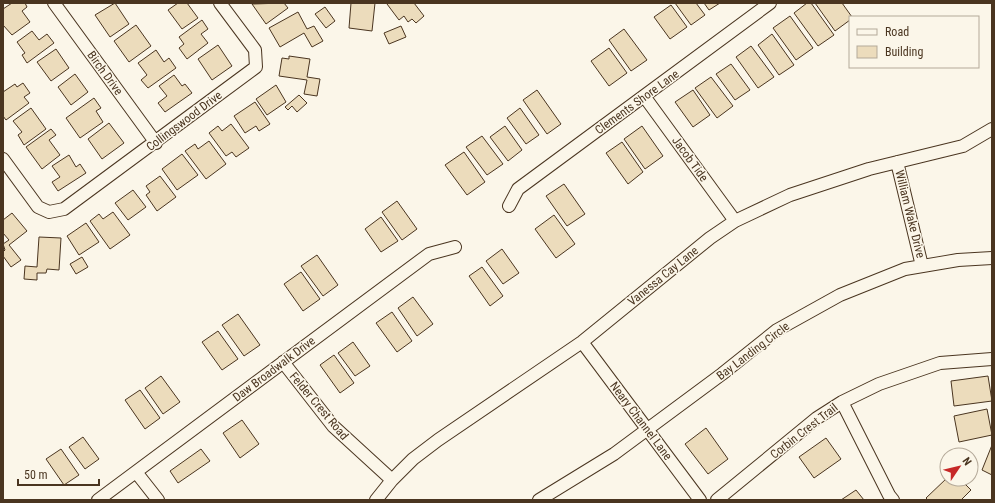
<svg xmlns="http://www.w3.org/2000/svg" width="995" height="503" font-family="'Roboto Condensed',sans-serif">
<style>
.building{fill:#ecdcbc;stroke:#4a3520}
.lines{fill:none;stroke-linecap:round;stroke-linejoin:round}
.minor-casing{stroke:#4a3520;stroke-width:14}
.minor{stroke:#fbf6e9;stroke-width:12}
.labels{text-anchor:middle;stroke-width:3;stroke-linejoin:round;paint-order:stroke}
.street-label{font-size:12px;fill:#4a3520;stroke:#fbf6e9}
</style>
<rect width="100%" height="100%" fill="#fbf6e9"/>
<!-- building -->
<path class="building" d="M12,3H25L27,7L22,11L30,22L12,35L3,25V9Z
M115,3L129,24L110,37L95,15Z
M178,3H187L198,18L182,29L168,10Z
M284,3L288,8L266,24L252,4Z
M351,3H375L372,31L349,28Z
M388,3H414L424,16L416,23L412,19L408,22L404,16L399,20L387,4Z
M675,3H696L705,15L691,25Z
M704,3H720L709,10Z
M807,3H811L834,35L818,46L794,13Z
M815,3H842L852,17H850V20L835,31Z
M671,5L687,27L670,39L654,17Z
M325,7L335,21L326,28L315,14Z
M298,12L307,29L314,26L323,41L312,47L304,33L280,47L269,28Z
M790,16L813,48L796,60L773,28Z
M202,20L208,29L201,34L208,43L187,59L179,48L184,44L179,37Z
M136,25L151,46L129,62L114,41Z
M401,26L406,37L389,44L384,33Z
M624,29L647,60L631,71L609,40Z
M32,31L39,40L47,34L54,43L27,63L22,55L25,53L17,42Z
M772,34L794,65L779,75L758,45Z
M218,45L232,66L212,80L198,59Z
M751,46L774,77L758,88L736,57Z
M609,48L627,73L609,86L591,61Z
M56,49L69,68L51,81L37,62Z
M156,50L164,62L169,58L176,68L148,88L141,80L147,75L138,63Z
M289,56L310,59L307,77L320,79L317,96L304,94L307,80L279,76L282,58L289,59Z
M731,64L750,90L735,100L716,74Z
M75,74L88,92L71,105L58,87Z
M174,75L182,86L185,84L192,93L165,112L158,103L167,96L159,86Z
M711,77L733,106L717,118L695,88Z
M23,83L30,93L24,97L29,103L6,120L3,116V92L15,84L17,87Z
M276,85L286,102L267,115L256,99Z
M537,90L561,124L547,134L523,100Z
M693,90L710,115L693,127L675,102Z
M299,95L307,103L297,112L292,106L288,110L285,107Z
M94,98L101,108L96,111L103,122L80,138L66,118Z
M255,102L270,124L259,131L256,126L245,133L234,116Z
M31,108L46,129L24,145L18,135L22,132L13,121Z
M520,108L539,135L526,144L507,118Z
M109,123L124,143L102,159L88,139Z
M231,124L249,148L236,157L232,152L226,156L209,133L218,126L222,131Z
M505,126L522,150L508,161L490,137Z
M642,126L663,156L645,169L624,139Z
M51,129L56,135L49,140L60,155L42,169L26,147Z
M482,136L503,164L487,175L466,147Z
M209,141L226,164L206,179L185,151L195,144L198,149Z
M622,142L643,172L628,184L606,153Z
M464,152L485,182L467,195L445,165Z
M182,154L198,175L177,190L162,169Z
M69,155L76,167L80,164L86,173L58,191L52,182L60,177L52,166Z
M160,176L176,197L157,211L146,195L150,192L146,186Z
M564,184L585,214L567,226L546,196Z
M133,190L146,207L128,220L115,203Z
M397,201L417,229L402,240L382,212Z
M113,212L130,235L110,249L90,221L99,214L103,219Z
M12,213L27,231L9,245L21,260L11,267L3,256V252L5,250L3,244L9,240L3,233V220Z
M554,215L575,244L556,258L535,229Z
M381,217L398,241L381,252L365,229Z
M86,223L99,242L79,255L67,236Z
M39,237L61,238L59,270L47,269L46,273H37V280L24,279L25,266L37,267Z
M502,249L519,273L503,284L486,261Z
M317,255L338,285L323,296L301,266Z
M82,257L88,267L76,274L70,264Z
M482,267L503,296L490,306L469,276Z
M301,272L320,299L303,311L284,284Z
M413,297L433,324L417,336L398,308Z
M392,312L412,341L397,352L376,323Z
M238,314L260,345L244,356L222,325Z
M218,331L238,359L222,370L202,342Z
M353,342L370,366L355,376L338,353Z
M334,355L354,383L340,393L320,365Z
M161,376L180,402L163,414L145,388Z
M988,376L992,401L954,406L951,381Z
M140,390L160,418L145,429L125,400Z
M987,409L992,435L959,442L954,416Z
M242,420L259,444L240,458L223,433Z
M706,428L728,459L708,474L685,444Z
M83,437L99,459L85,469L69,447Z
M826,438L841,459L814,478L799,457Z
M992,445V475L982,470Z
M61,449L79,475L64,485L46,459Z
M201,449L210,461L178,483L170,471Z
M947,478L960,479L971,490L961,500H928L926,498Z
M856,490L864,500H841Z"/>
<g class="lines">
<defs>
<path id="minor" d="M54,3L156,143
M644,96L735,221
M3,159L38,207L49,212L64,209L256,67L255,50L220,3
M897,162L922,266
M509,206L518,189L770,3
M582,342L700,500
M283,362L333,426L392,480
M842,402L889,495L893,500
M136,472L158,500
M98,500L429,254L455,247
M376,500L392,480L413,459L438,440L582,342L710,238L735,221L790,195L869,169L963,146L992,129
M539,500L614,454L722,374L777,330L840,295L905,269L958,260L992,258
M717,500L817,418L842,402L879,384L940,363L992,359"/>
</defs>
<!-- minor casing -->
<use href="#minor" class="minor-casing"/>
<!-- minor -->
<use href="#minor" class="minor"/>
</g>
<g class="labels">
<!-- street labels -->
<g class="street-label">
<text transform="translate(105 73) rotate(54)" y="4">Birch Drive</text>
<text transform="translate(637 102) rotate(-36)" y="4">Clements Shore Lane</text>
<text transform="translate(184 121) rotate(-37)" y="4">Collingswood Drive</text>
<text transform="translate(690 159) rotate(54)" y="4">Jacob Tide</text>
<text transform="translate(910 214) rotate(76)" y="4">William Wake Drive</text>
<text transform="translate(663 276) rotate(-39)" y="4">Vanessa Cay Lane</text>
<text transform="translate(753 351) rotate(-37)" y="4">Bay Landing Circle</text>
<text transform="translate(274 369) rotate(-37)" y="4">Daw Broadwalk Drive</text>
<text transform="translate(319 406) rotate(50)" y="4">Felder Crest Road</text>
<text transform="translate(641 421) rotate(53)" y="4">Neary Channel Lane</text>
<text transform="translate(804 431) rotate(-38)" y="4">Corbin Crest Trail</text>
</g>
</g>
<!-- border -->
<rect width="995" height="503" fill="none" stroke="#4a3520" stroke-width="8"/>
<!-- legend -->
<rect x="849" y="16" width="130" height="52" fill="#fbf6e9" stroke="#b4a999"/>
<rect x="857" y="29" width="20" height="6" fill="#fbf6e9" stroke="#b4a999"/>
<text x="885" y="36" font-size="12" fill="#4a3520">Road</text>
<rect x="857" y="46" width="20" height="12" fill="#ecdcbc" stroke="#b4a999"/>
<text x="885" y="56" font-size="12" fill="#4a3520">Building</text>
<!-- north arrow -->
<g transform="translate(959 467) rotate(55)"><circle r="19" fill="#fbf6e9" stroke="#b4a999"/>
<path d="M0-3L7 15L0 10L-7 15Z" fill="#c62828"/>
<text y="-6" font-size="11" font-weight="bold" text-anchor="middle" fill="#4a3520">N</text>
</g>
<!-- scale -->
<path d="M18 479v6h81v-6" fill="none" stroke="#4a3520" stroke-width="2"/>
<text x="24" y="479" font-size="12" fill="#4a3520" stroke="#fbf6e9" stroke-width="3" paint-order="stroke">50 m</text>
</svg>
